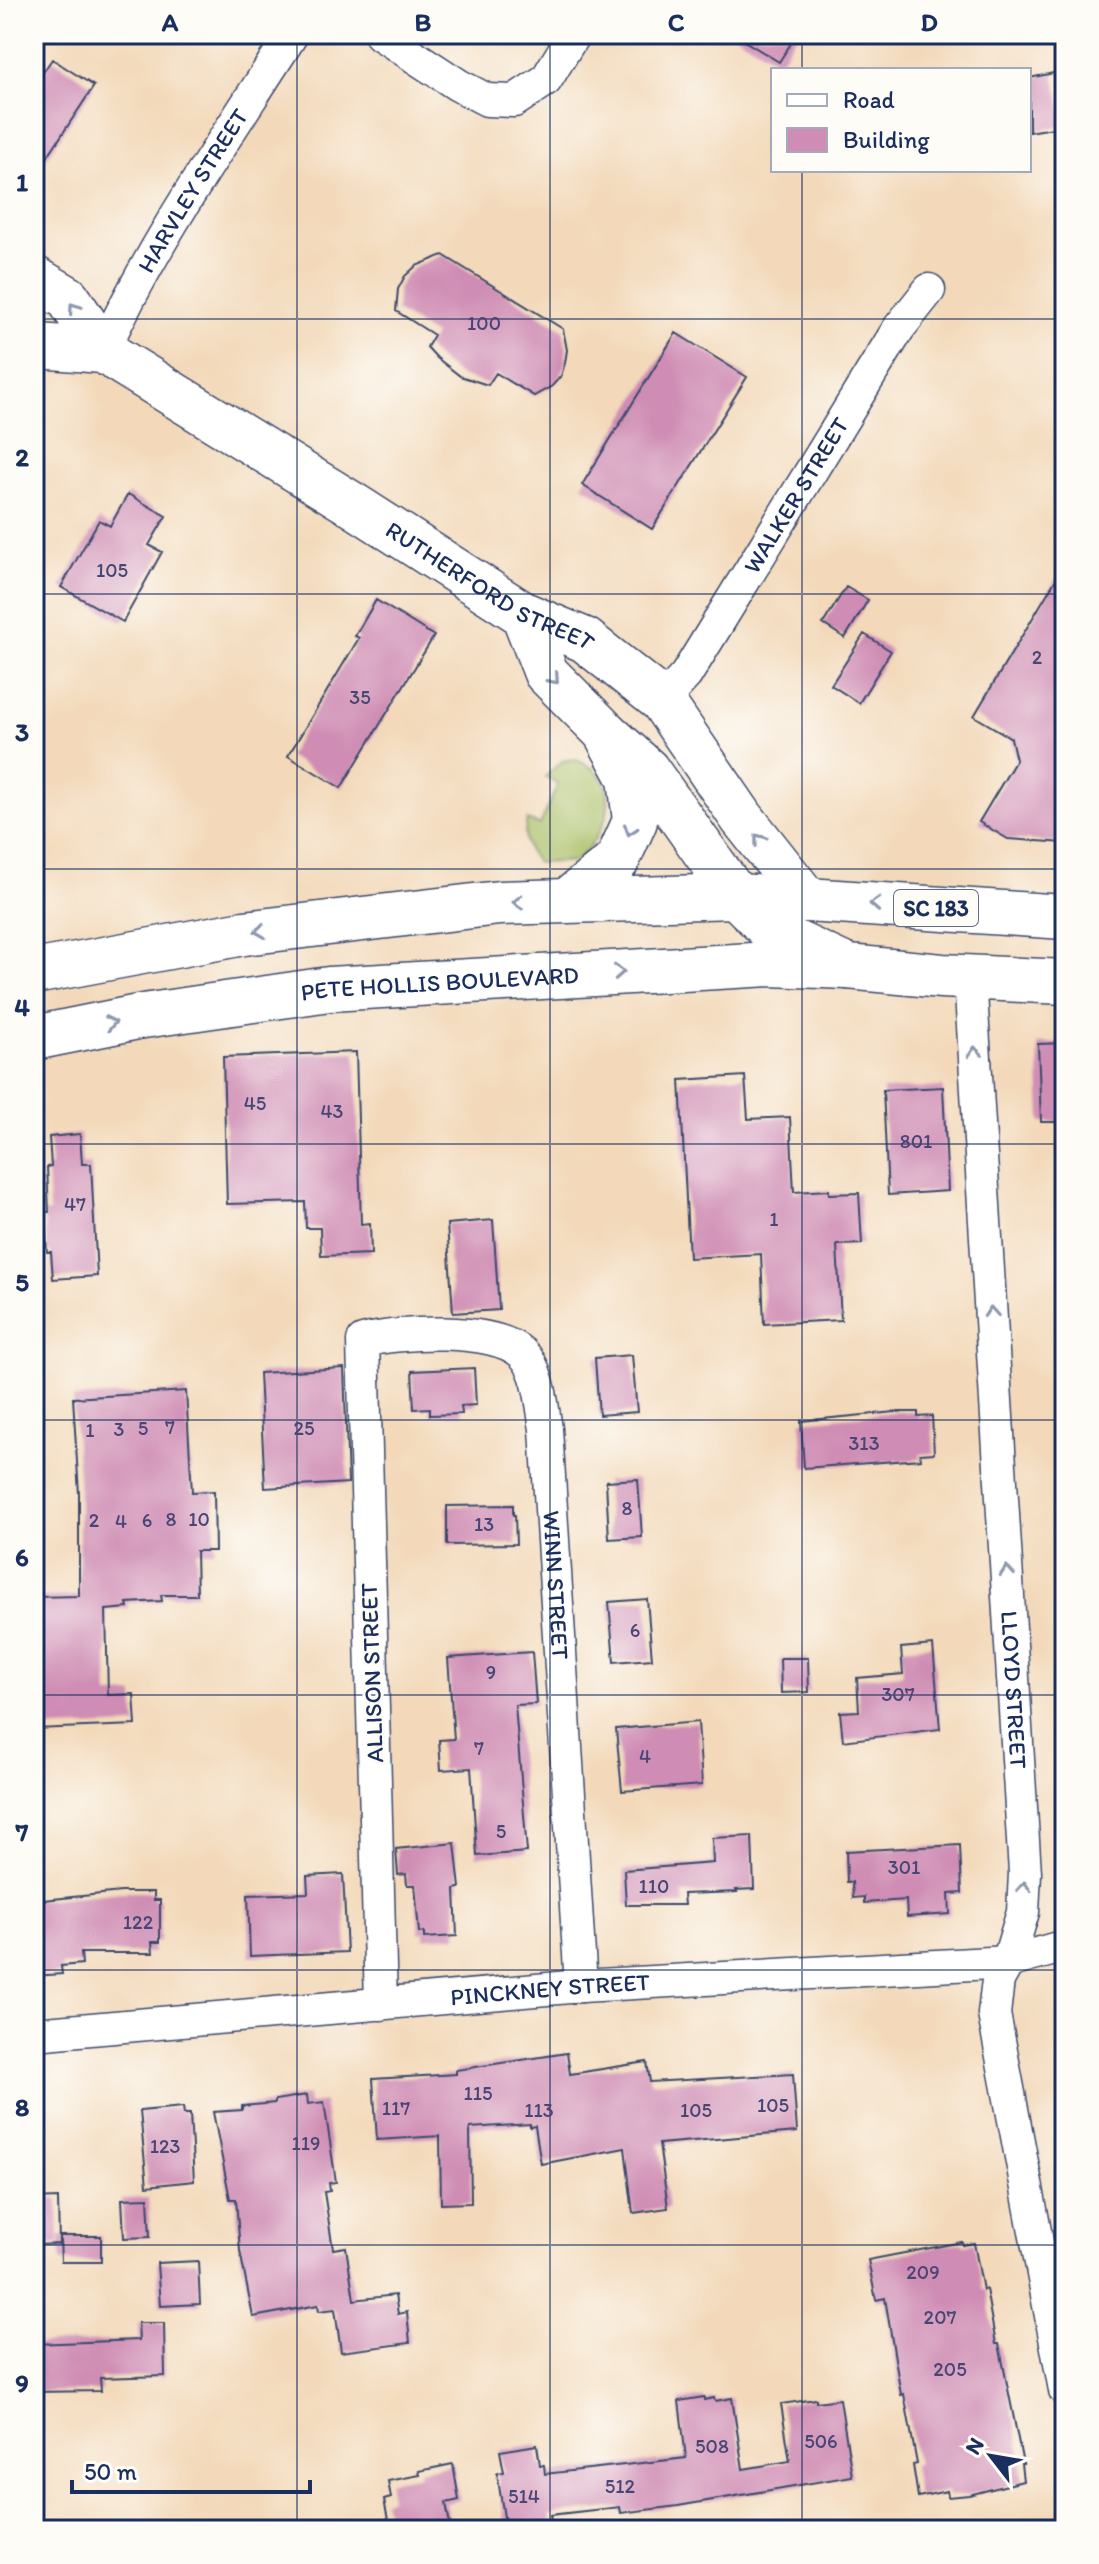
<svg xmlns="http://www.w3.org/2000/svg" width="1099" height="2564" font-family="Itim,sans-serif">
<style>
.green{fill:#a8be63;stroke:#627660;stroke-width:2}
.building{fill:#cf8cb4}
.lines{fill:none;stroke-linecap:round;stroke-linejoin:round}
.street-casing{stroke:#3b486c;stroke-width:35}
.secondary-casing{stroke:#3b486c;stroke-width:47}
.primary-casing{stroke:#3b486c;stroke-width:47}
.street{stroke:#fff;stroke-width:32}
.secondary{stroke:#fff;stroke-width:44}
.primary{stroke:#fff;stroke-width:44}
.oneway{stroke:#8d97ae}
.grid{fill:none;stroke:#1b2f5e;stroke-width:2;stroke-opacity:0.55}
.labels{text-anchor:middle;stroke-width:6;stroke-linejoin:round;paint-order:stroke}
.number-label{font-size:20px;fill:#484674}
.shield{fill:#fdfcf7;stroke:#5f6c8c;stroke-width:2}
.shield-label{font-size:22px;font-weight:bold;fill:#1b2f5e}
.street-label{font-size:24px;fill:#1b2f5e;stroke:#fdfcf7}
.neatline{fill:none;stroke:#1b2f5e;stroke-width:3}
.grid-label{font-size:26px;text-anchor:middle;font-weight:bold;fill:#1b2f5e}
</style>
<rect width="100%" height="100%" fill="#fdfcf7"/>
<filter id="ink" filterUnits="userSpaceOnUse"><feTurbulence type="fractalNoise" baseFrequency=".0125" numOctaves="2"/><feDisplacementMap in="SourceGraphic" scale="16" xChannelSelector="R" yChannelSelector="G"/><feConvolveMatrix kernelMatrix="1 2 1 2 8 2 1 2 1" color-interpolation-filters="sRGB"/></filter>
<filter id="wash" filterUnits="userSpaceOnUse"><feTurbulence type="fractalNoise" baseFrequency=".006" numOctaves="4" result="noise"/><feDisplacementMap in="SourceGraphic" scale="32" xChannelSelector="R" yChannelSelector="G"/><feGaussianBlur stdDeviation="1.8" result="paint"/><feColorMatrix in="noise" values="0 0 0 0 0 0 0 0 0 0 0 0 0 0 0 0 0 1.4 0 .05"/><feComposite in="paint" operator="in"/></filter>
<g filter="url(#wash)">
<rect width="100%" height="100%" fill="#f3d9ba"/>
<!-- green -->
<path class="green" d="M575,759C582,763 591,766 597,772C623,799 599,842 575,861L538,863C525,850 523,837 527,820L540,825L558,784L545,777L562,761Z"/>
<g id="blocks">
<!-- building -->
<path class="building" d="M733,34H797L779,62Z
M52,59L94,86L34,177V86Z
M1054,73L1065,126L1029,132V78Z
M443,255L563,329L567,350L565,363L561,376L552,386L534,396L496,373L488,385L460,376L437,358L427,347L434,335L396,311L398,289L405,276L416,266Z
M676,333L747,377L652,529L582,485Z
M128,494L166,516L149,545L162,552L123,622L61,587L99,520L110,526Z
M1065,564V843L1008,839L979,822L1016,760L1011,738L974,716Z
M846,587L868,600L845,638L823,624Z
M376,600L434,636L341,788L288,756L359,638L355,636Z
M864,634L891,651L859,703L831,685Z
M1065,1043V1122H1041L1038,1044Z
M356,1052L361,1224L370,1223L371,1254L321,1256L320,1228H306L305,1202L227,1204L223,1057Z
M745,1076L748,1119L790,1117L794,1192L829,1190V1194L859,1193L862,1244L837,1245L841,1320L764,1324L761,1254L689,1258L680,1080Z
M943,1087L948,1191L888,1195L883,1090Z
M80,1134L82,1164H91L97,1276L53,1279L51,1252H47L44,1212H49L47,1167L51,1166L49,1137Z
M493,1220L499,1310L453,1313L447,1224Z
M632,1355L637,1412L599,1415L595,1358Z
M344,1368L348,1483L265,1488L259,1373Z
M474,1368L476,1405L461,1406L462,1414L430,1415V1408L414,1409L412,1371Z
M186,1391L192,1492L214,1491L215,1551H196L197,1595H161L162,1601L127,1603L128,1608L106,1610L108,1695L134,1694L136,1725L34,1729V1597L79,1596V1494L73,1398Z
M895,1412H918V1417L932,1416L934,1453L920,1454L921,1459L804,1468L801,1421Z
M638,1479L642,1537L609,1539L606,1481Z
M513,1505V1515H515L516,1544L447,1545V1506Z
M647,1599L652,1659L614,1662L609,1602Z
M933,1645L940,1729L843,1741L840,1712L859,1711L857,1678L903,1674L901,1648Z
M532,1652L536,1704L515,1705L527,1852L477,1856L471,1768L441,1770L439,1740L454,1739L448,1658Z
M780,1658H808L809,1692L781,1693Z
M698,1722L702,1785L622,1791L616,1729Z
M752,1836L754,1889L736,1890L737,1892L683,1894L684,1905H626L624,1870L713,1863L712,1838Z
M455,1843L460,1888L455,1889L457,1936L424,1938V1932L419,1933L415,1885H407L406,1874L398,1875L396,1849Z
M960,1845L962,1893L949,1894L950,1914L907,1917L906,1900L864,1903V1897L853,1898L852,1882H847L846,1851Z
M343,1874L347,1952L250,1956L248,1895L308,1893L307,1876Z
M121,1892H154V1900H160V1942H152L153,1953H81L82,1964L61,1966L62,1974L34,1976V1901Z
M567,2053L570,2074L647,2062L650,2082L793,2074L797,2132L659,2144L668,2208L633,2213L625,2148L541,2164L535,2126L530,2127V2124L470,2128L471,2203L441,2204L440,2136L377,2140L373,2079L456,2074V2070Z
M307,2095L308,2104L324,2102L336,2182L329,2183L330,2191L324,2192L333,2249L346,2247L354,2300L395,2295L398,2314L407,2312L410,2343L341,2352L335,2309L319,2311L318,2305L253,2317L240,2251L236,2199H230L213,2112L242,2110V2106L275,2103V2100Z
M183,2107L184,2114H190L194,2181L147,2186L140,2111Z
M58,2198L59,2244L34,2245V2199Z
M148,2198L150,2237L124,2238L122,2199Z
M60,2236H101V2262H61Z
M962,2242L963,2245L974,2243L983,2290L986,2289L996,2344H999L1023,2464H1021L1023,2481L969,2495L948,2497L947,2491L918,2497L913,2465L917,2464L904,2394L901,2395L885,2298L876,2300L868,2260Z
M198,2261L200,2304L160,2306L157,2263Z
M138,2323H164L165,2376L100,2378L101,2391L34,2392V2344L139,2340Z
M704,2397V2400L714,2398L715,2401L732,2398L743,2469L790,2461L781,2404L816,2399V2402L840,2399L852,2476L678,2506L621,2513L620,2507L550,2515L552,2530H506L497,2473L504,2472L500,2451L537,2445L540,2465H544L545,2474L686,2458L679,2401Z
M453,2464L459,2500L446,2503L451,2530H390L384,2500L391,2498L388,2481L420,2475L419,2471Z"/>
</g>
</g>
<g filter="url(#ink)">
<use href="#blocks" fill-opacity="0" stroke="#3b486c" stroke-width="2"/>
<g class="lines">
<defs>
<g id="street">
<path d="M380,34L458,85L487,100L514,101L546,80L574,34"/>
<path id="s1" d="M103,351C155,239 226,138 292,34"/>
<path id="s2" d="M662,701L686,675L899,328L929,290"/>
<path id="s3" d="M970,977L1025,1873L1023,1912L1008,1962L998,1980L994,2014L1065,2390"/>
<path id="s4" d="M381,2004L363,1341C399,1332 492,1326 522,1353C540,1369 542,1406 546,1429L581,1986"/>
<path id="s5" d="M34,2034L581,1986L1008,1962L1065,1946"/>
</g>
<g id="secondary">
<path d="M568,900L617,861L635,821L630,778L605,732"/>
<path d="M34,972L244,933L499,903L736,896L807,900"/>
<path id="s6" d="M34,1038L143,1016L329,989L770,964L848,967"/>
</g>
<g id="primary">
<path id="s7" d="M34,278L68,298L103,351L355,506L523,614L585,640L662,701L742,818L807,900L1065,917"/>
<path d="M34,343L39,346L103,351"/>
<path d="M523,614L546,673L605,732L647,770L736,896L772,932L848,967L942,976L1065,982"/>
</g>
</defs>
<!-- street casing -->
<use href="#street" class="street-casing"/>
<!-- secondary casing -->
<use href="#secondary" class="secondary-casing"/>
<!-- primary casing -->
<use href="#primary" class="primary-casing"/>
<!-- street -->
<use href="#street" class="street"/>
<!-- secondary -->
<use href="#secondary" class="secondary"/>
<!-- primary -->
<use href="#primary" class="primary"/>
</g>
<!-- one-way arrows -->
<defs><path id="oneway-chevron" d="M-2-3.5L2.5 0L-2 3.5" fill="none" stroke-width="1.6" stroke-linecap="round" stroke-linejoin="round" transform="scale(2)"/></defs>
<g class="oneway">
<use href="#oneway-chevron" transform="translate(74 308) rotate(-125)"/>
<use href="#oneway-chevron" transform="translate(554 679) rotate(49)"/>
<use href="#oneway-chevron" transform="translate(630 830) rotate(108)"/>
<use href="#oneway-chevron" transform="translate(759 839) rotate(-128)"/>
<use href="#oneway-chevron" transform="translate(518 902) rotate(178)"/>
<use href="#oneway-chevron" transform="translate(875 904) rotate(-177)"/>
<use href="#oneway-chevron" transform="translate(260 931) rotate(173)"/>
<use href="#oneway-chevron" transform="translate(619 972) rotate(-3)"/>
<use href="#oneway-chevron" transform="translate(111 1023) rotate(-11)"/>
<use href="#oneway-chevron" transform="translate(975 1052) rotate(-94)"/>
<use href="#oneway-chevron" transform="translate(991 1312) rotate(-94)"/>
<use href="#oneway-chevron" transform="translate(1007 1571) rotate(-94)"/>
<use href="#oneway-chevron" transform="translate(1024 1887) rotate(-87)"/>
</g>
</g>
<!-- grid -->
<path class="grid" d="M297,34V2530M550,34V2530M802,34V70M802,170V2530M34,319H1065M34,594H1065M34,869H1065M34,1144H1065M34,1420H1065M34,1695H1065M34,1970H1065M34,2245H1065"/>
<g class="labels">
<!-- number labels -->
<g class="number-label">
<text x="484" y="330">100</text>
<text x="112" y="577">105</text>
<text x="1037" y="664">2</text>
<text x="360" y="704">35</text>
<text x="255" y="1110">45</text>
<text x="332" y="1118">43</text>
<text x="916" y="1148">801</text>
<text x="75" y="1211">47</text>
<text x="774" y="1226">1</text>
<text x="170" y="1434">7</text>
<text x="143" y="1435">5</text>
<text x="304" y="1435">25</text>
<text x="119" y="1436">3</text>
<text x="90" y="1437">1</text>
<text x="864" y="1450">313</text>
<text x="627" y="1515">8</text>
<text x="171" y="1526">8</text>
<text x="199" y="1526">10</text>
<text x="94" y="1527">2</text>
<text x="147" y="1527">6</text>
<text x="121" y="1528">4</text>
<text x="484" y="1531">13</text>
<text x="635" y="1637">6</text>
<text x="491" y="1679">9</text>
<text x="898" y="1701">307</text>
<text x="479" y="1755">7</text>
<text x="645" y="1763">4</text>
<text x="501" y="1838">5</text>
<text x="904" y="1874">301</text>
<text x="654" y="1893">110</text>
<text x="138" y="1929">122</text>
<text x="478" y="2100">115</text>
<text x="773" y="2112">105</text>
<text x="396" y="2115">117</text>
<text x="539" y="2117">113</text>
<text x="696" y="2117">105</text>
<text x="306" y="2150">119</text>
<text x="165" y="2153">123</text>
<text x="923" y="2279">209</text>
<text x="940" y="2324">207</text>
<text x="950" y="2376">205</text>
<text x="821" y="2448">506</text>
<text x="712" y="2453">508</text>
<text x="620" y="2493">512</text>
<text x="524" y="2503">514</text>
</g>
<!-- shield labels -->
<rect class="shield" x="894" y="890" width="84" height="36" rx="6"/>
<g class="shield-label">
<text x="936" y="916">SC 183</text>
</g>
<!-- street labels -->
<g class="street-label">
<text dy="8" stroke="none"><textPath href="#s1" startOffset="184">HARVLEY STREET</textPath></text>
<text dy="8" stroke="none"><textPath href="#s2" startOffset="246">WALKER STREET</textPath></text>
<text dy="8" stroke="none"><textPath href="#s7" startOffset="556">RUTHERFORD STREET</textPath></text>
<text dy="8" stroke="none"><textPath href="#s6" startOffset="410">PETE HOLLIS BOULEVARD</textPath></text>
<text dy="8" stroke="none"><textPath href="#s4" startOffset="1064">WINN STREET</textPath></text>
<text transform="translate(372 1673) rotate(-92)" y="8">ALLISON STREET</text>
<text dy="8" stroke="none"><textPath href="#s3" startOffset="714">LLOYD STREET</textPath></text>
<text dy="8" stroke="none"><textPath href="#s5" startOffset="518">PINCKNEY STREET</textPath></text>
</g>
</g>
<!-- margin -->
<rect width="1099" height="2564" fill="none" stroke="#fdfcf7" stroke-width="88"/>
<!-- legend -->
<rect x="771" y="68" width="260" height="104" fill="#fdfcf7" stroke="#a3aaba" stroke-width="2"/>
<rect x="787" y="94" width="40" height="12" fill="#ffffff" stroke="#a3aaba" stroke-width="2"/>
<text x="843" y="108" font-size="24" fill="#1b2f5e">Road</text>
<rect x="787" y="128" width="40" height="24" fill="#cf8cb4" stroke="#a3aaba" stroke-width="2"/>
<text x="843" y="148" font-size="24" fill="#1b2f5e">Building</text>
<!-- north arrow -->
<g transform="translate(991 2456) rotate(301)" stroke="#fdfcf7" stroke-width="6" paint-order="stroke">
<path d="M0-6L14 30L0 20L-14 30Z" fill="#1b2f5e"/>
<text y="-12" font-size="22" font-weight="bold" text-anchor="middle" fill="#1b2f5e">N</text>
</g>
<!-- scale -->
<path d="M72 2480v12h238v-12" fill="none" stroke="#1b2f5e" stroke-width="4"/>
<text x="84" y="2480" font-size="24" fill="#1b2f5e" stroke="#fdfcf7" stroke-width="6" paint-order="stroke">50 m</text>
<rect x="44" y="44" width="1011" height="2476" class="neatline"/>
<g class="grid-label">
<text x="170" y="31">A</text>
<text x="423" y="31">B</text>
<text x="676" y="31">C</text>
<text x="929" y="31">D</text>
<text x="22" y="191">1</text>
<text x="22" y="466">2</text>
<text x="22" y="741">3</text>
<text x="22" y="1016">4</text>
<text x="22" y="1291">5</text>
<text x="22" y="1566">6</text>
<text x="22" y="1841">7</text>
<text x="22" y="2116">8</text>
<text x="22" y="2392">9</text>
</g>
</svg>
